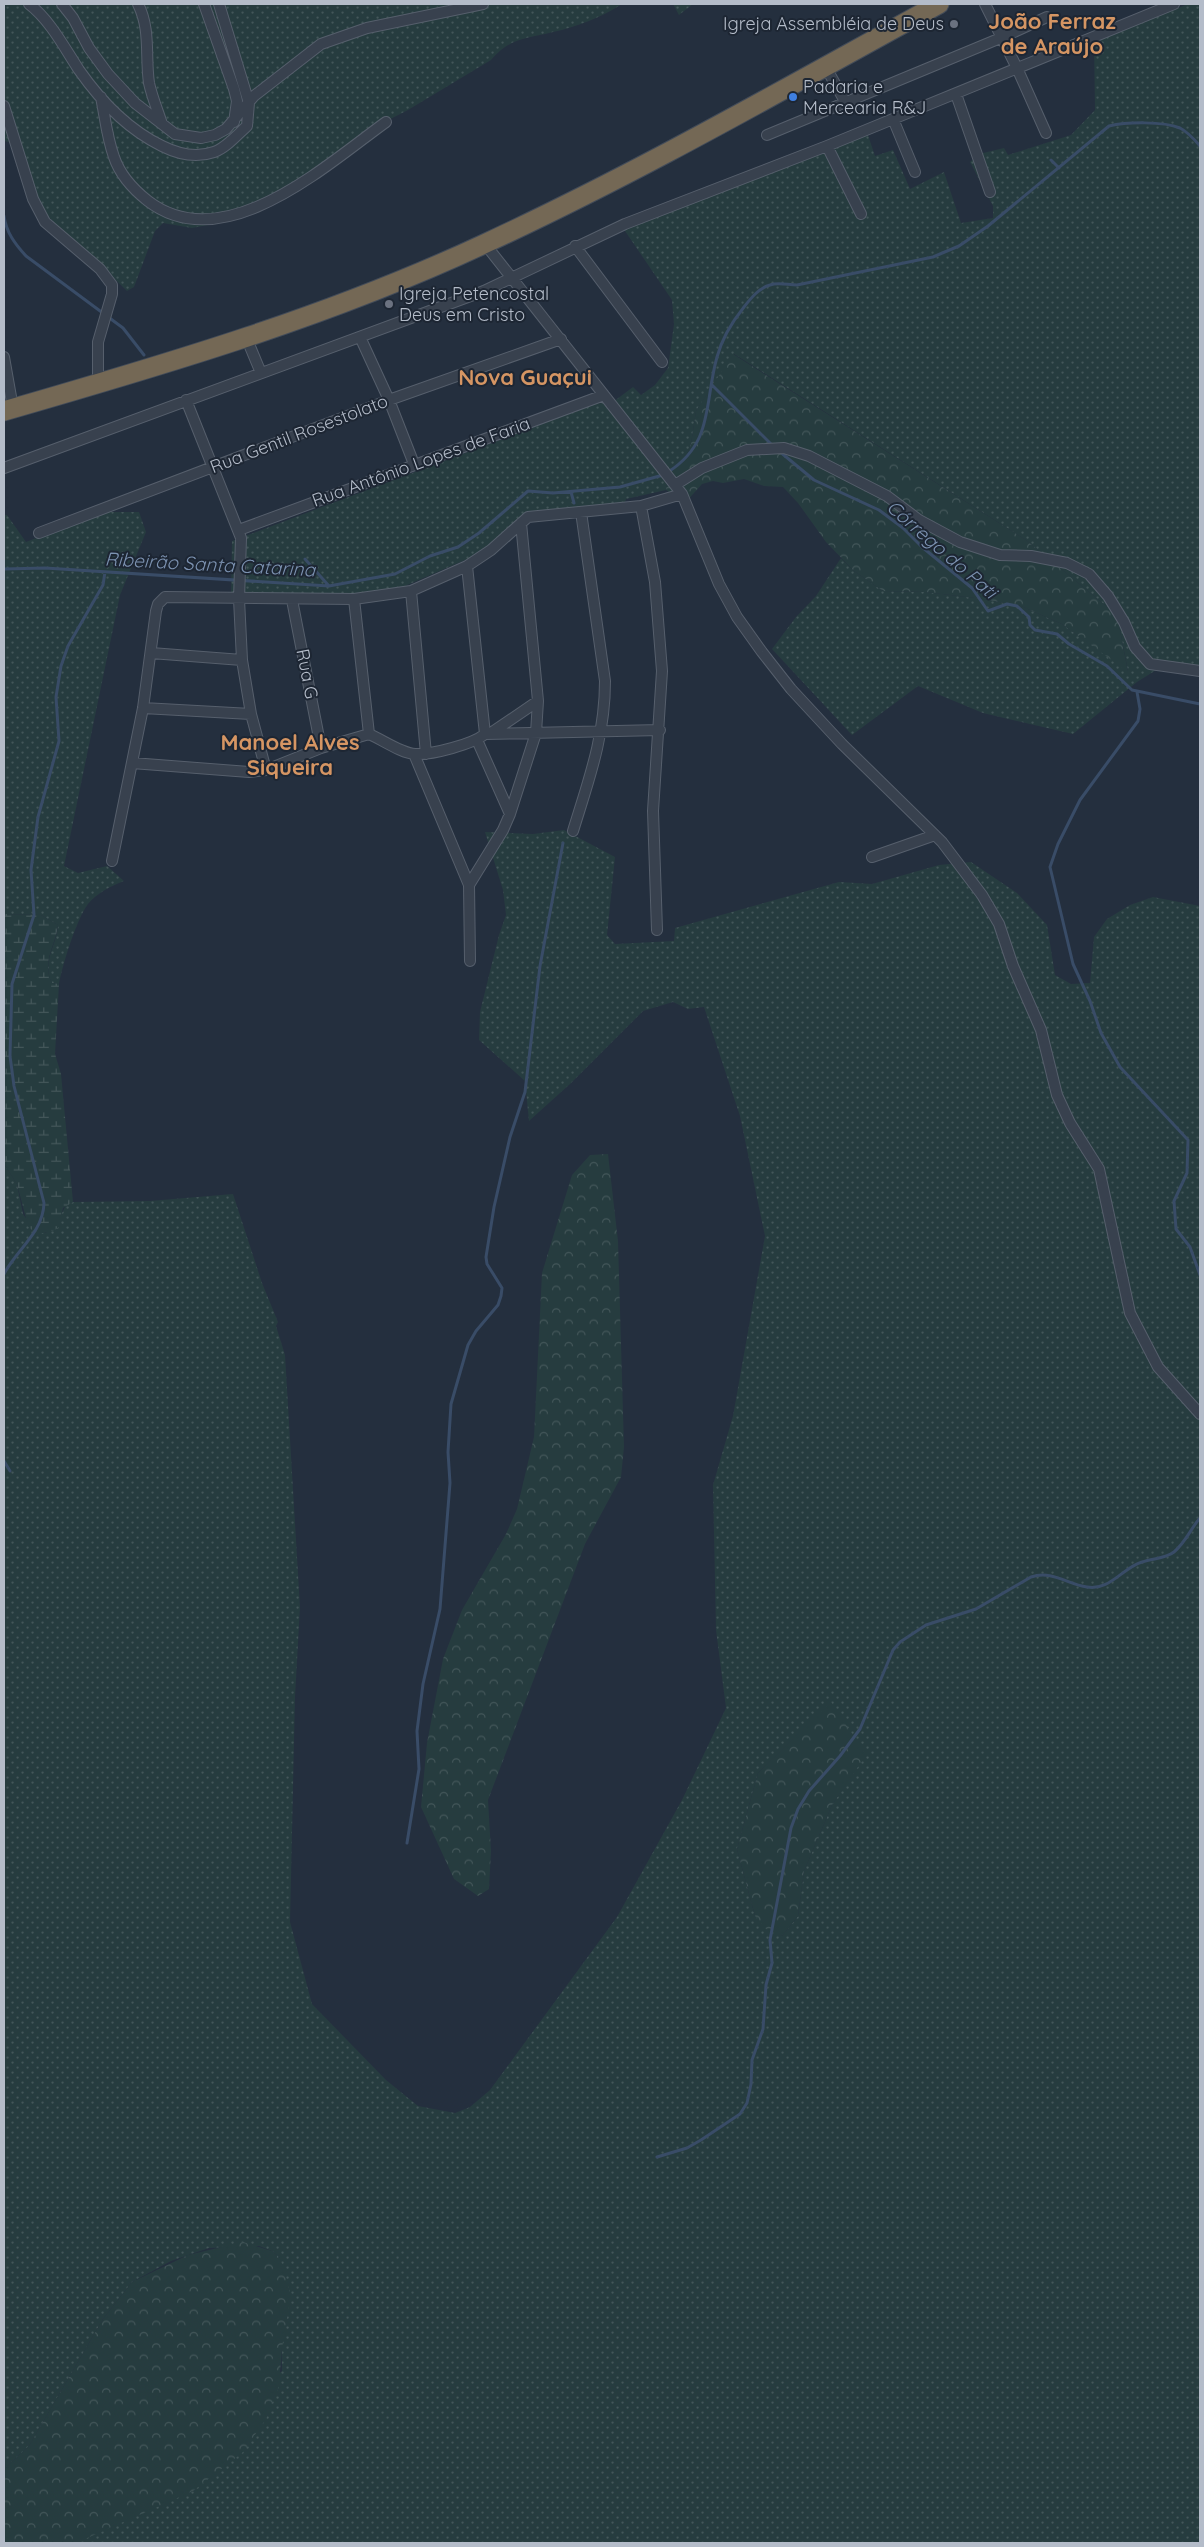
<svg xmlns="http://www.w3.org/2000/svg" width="1204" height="2547" font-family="Quicksand,sans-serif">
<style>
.grass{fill:url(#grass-dots);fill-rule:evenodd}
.forest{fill:url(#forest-crowns)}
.wetland{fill:url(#wetland-marsh)}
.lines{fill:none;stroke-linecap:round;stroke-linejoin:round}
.stream{stroke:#394c67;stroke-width:3}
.street-casing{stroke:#565f6c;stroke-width:12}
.highway-casing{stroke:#434c59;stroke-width:21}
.street{stroke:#38414e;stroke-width:10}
.highway{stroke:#746855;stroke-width:19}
.worship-dot{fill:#6b7280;stroke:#1d2633;stroke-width:2}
.shop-dot{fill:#3f7fe0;stroke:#1d2633;stroke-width:2}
.labels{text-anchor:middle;stroke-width:4;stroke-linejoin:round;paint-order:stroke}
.poi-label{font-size:18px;fill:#b4bcc9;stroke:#1d2633;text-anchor:start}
.street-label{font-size:18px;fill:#b4bcc9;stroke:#1d2633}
.water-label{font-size:19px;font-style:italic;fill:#7c92b1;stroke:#1d2633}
.district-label{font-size:22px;font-weight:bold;fill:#d59563;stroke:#1d2633}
</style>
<defs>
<pattern id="grass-dots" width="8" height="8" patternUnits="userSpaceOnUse" patternTransform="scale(1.25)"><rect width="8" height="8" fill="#263c3f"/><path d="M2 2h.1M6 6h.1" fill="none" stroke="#435659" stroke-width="1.8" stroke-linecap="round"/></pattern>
<pattern id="forest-crowns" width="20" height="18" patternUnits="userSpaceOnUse" patternTransform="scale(1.25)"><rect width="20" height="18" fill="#263c3f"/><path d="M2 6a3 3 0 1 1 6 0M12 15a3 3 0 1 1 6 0" fill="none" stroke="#435659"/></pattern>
<pattern id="wetland-marsh" width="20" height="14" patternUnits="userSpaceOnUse" patternTransform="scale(1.25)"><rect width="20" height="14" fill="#263c3f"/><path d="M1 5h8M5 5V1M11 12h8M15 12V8" fill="none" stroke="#435659"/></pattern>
</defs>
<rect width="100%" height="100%" fill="#242f3e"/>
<!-- grass -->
<path class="grass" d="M4,4H622C602,17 577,27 553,32C526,39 511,37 491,60L408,110L365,132L301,184L251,213L229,221L192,228L163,223L155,231L134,287L127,291C105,268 78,250 56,228C34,206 24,170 13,143L4,141Z
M673,4H693L679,15Z
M1188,4H1200V675L1161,667L1137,682L1073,734L983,713L918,686L852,735L772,649L796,617L816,596L841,558L854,571L883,591L925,592L983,599L1021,606L1062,624L1128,671L1117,615L1026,540L734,354L696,411L691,444L685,459L668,475L666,490L626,499L625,503L524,514L479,554L398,589L366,596H231L232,541L574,412L594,404L613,402L633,387L641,395L655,385L668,368L674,324L672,300L623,228L868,135L875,156L893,150L910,189L944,172L961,223L993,218V206L970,162L979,154L1004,148L1008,155L1071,135L1095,110L1094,42Z
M103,512H139L146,532L120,595L64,866L78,873L107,866L124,881C111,886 97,893 88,904C77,918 62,966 59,984L52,983C41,962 57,945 58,925L41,915L4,914V515H7L26,542Z
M564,830L615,857L607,935L615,944L674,941L675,928L839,882L872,884L939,865L971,862L1017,893L1047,925L1055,975L1071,984L1090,983L1094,937L1107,919L1130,905L1153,897L1200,906V2543H76L282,2371L280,2258L272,2251L259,2246L209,2248L171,2261L132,2282L103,2319L29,2446L4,2469V1164L17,1184L23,1214L35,1231L46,1233L61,1215L66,1205L73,1202L150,1201L233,1194L262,1283L278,1322L276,1326L285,1355L300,1607L295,1697L290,1922L312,2004L386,2080L418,2106L455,2113L470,2107L490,2090L617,1917L682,1800L726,1708L716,1630L713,1485L733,1416L765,1236L740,1116L704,1007L688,1009L673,1002L643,1011L570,1084L529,1121L525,1081L479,1040L480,1012L499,935L506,915L503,890L485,832L533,834ZM831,1703L865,1755L832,1805L804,1871L798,1916L782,1936L755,1916L737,1849L758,1773Z"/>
<!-- forest -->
<path class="forest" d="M733,354L1026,540L1117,615L1128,672L1062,624L1021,606L983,599L925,592L883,591L854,571L826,542L798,503L783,487L764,486L744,479L723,483L713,481L702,484L685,503L666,490L668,475L685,459L691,444L696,411Z
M608,1154L618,1241L624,1447L621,1477L585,1544L488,1800L491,1851L489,1889L478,1896L454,1879L421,1807L427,1743L443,1659L462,1610L506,1534L517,1509L534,1437L542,1273L572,1175L590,1155Z
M831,1702L866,1755L832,1805L804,1871L798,1916L782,1936L767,1930L755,1916L737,1849L758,1773Z
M243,2242L272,2251L280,2258L291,2295L282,2347L279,2386L266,2419L243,2452L193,2491L76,2543H4V2469L29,2446L103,2319L132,2282L188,2255Z"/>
<!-- wetland -->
<path class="wetland" d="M4,914L41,915L58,925C56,945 41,962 52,983L59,984L55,1054L61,1074L73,1202L63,1208L59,1227C50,1234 35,1236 28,1226L17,1184L4,1164Z"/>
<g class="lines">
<!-- stream -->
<path class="stream" d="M1051,160L1059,168
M4,216C6,232 15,244 26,256L123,328L144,355
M712,385L773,446
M779,451L814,480L879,510L903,528L922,547L972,588L988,611L1007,604L1017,606L1029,617L1030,625L1035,630L1057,634L1069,644L1107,666L1132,690L1200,704
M668,472C714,443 704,403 717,357C722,338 732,322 744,307C751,298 759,288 770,285C778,282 788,285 797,285L933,257L959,246L988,226L1109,126C1126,122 1163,121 1180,128C1188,132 1194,139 1200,146
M571,492L574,503
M305,559L329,586
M4,569L45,568L329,586L395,574L430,556L458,547L479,533L528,491L553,493L620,487L663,475
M1137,692L1140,709L1138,721L1080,800L1058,844L1050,867L1073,964L1090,1001L1101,1033L1120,1067L1188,1140L1187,1173L1174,1201L1176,1229L1190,1247L1200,1275
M4,1274C17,1249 43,1233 44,1203L14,1086L10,1056L12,984L34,915L31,870L38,817L59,741L56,697L61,666L68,646L103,585L105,572
M4,1461L10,1471
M407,1843L419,1769L417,1731L423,1684L440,1609L450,1483L448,1452L451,1404L468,1345L476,1331L498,1305L501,1296L502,1288L487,1264L486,1257L494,1207L510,1137L525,1092L540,966L563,843
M657,2157L687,2148L701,2140L740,2114L747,2103L751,2084L752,2060L763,2029L766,1985L772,1963L770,1940L791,1828L798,1809L809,1791L840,1756L860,1729L893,1650L900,1642L926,1625L976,1609L1031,1577C1052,1570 1067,1584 1087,1587C1110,1591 1122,1568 1142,1562C1153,1558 1165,1559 1174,1552C1186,1542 1191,1528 1200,1518"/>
<defs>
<path id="street" d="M29,4C50,20 64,47 79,70C100,100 129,130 162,146C178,154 197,158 214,152C226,148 237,135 247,126L249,103L219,4
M62,4L73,18L89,48L108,74L135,103L175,134L201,138L215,135L226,129L254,96L321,44L367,28L483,4
M138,4C151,30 145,56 149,83C152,97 158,111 162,124
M204,4L234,89L237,101L234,122
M985,4L1017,68L1046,133
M825,66L846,103
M956,94L990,192
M101,97C105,117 107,138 114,157C120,175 134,190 148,201C224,259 326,165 386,122
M4,106L33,199L45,222L100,269L112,285V294L98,342V384
M893,119L915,172
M767,135L1003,37L1047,17
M827,146L861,214
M485,244L682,494L719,584L737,617L762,652L791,689L842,744L942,842L982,895L999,924L1013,966L1041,1030L1057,1095L1070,1123L1099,1169L1130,1313L1158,1367L1200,1414
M575,246L662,362
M246,337L261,373
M360,337L389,400L414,464
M4,357L13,408
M186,400L241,538L239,599L242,660L251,714L266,770
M4,468L484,291L625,224L827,146L1174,4
M675,485L702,468L747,450L784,448L809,456L887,496L919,520L960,542L1000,555L1031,556L1067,563L1089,574L1108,596L1124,622L1135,647L1150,664L1200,671
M641,506L655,582L662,671L653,811L657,930
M239,530L604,395
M39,533L389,400L561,339
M467,566L485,734
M411,591L426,754
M354,599L369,734
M292,600L321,748
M151,653L242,660
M143,708L251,714
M491,733L538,701
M477,740L510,814
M414,754L469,885L470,961
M132,763L249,772L266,770L321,748L369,734C383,740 401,753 415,754C432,755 473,744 485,734L660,730
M573,831C589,779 605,736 605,681L581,512
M872,857L935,835
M112,861L143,708L156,611L158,604L165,597L354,599L411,591L467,566L491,550L528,517L641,506L682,494
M469,885L503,830L510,814L536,733L538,701L521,523"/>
<path id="highway" d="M4,411C167,364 330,316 484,244C640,172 789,86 939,4"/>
</defs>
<!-- street casing -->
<use href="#street" class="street-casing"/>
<!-- highway casing -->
<use href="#highway" class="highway-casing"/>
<!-- street -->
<use href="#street" class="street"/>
<!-- highway -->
<use href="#highway" class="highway"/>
</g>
<!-- markers -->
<g class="worship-dot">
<circle cx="954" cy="24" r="5"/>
<circle cx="389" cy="304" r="5"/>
</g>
<circle class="shop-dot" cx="793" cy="97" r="5"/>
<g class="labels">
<!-- poi labels -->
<g class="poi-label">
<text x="944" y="30" text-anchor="end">Igreja Assembléia de Deus</text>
<text x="803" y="93">Padaria e<tspan x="803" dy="21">Mercearia R&amp;J</tspan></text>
<text x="399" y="300">Igreja Petencostal<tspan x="399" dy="21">Deus em Cristo</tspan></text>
</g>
<!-- street labels -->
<g class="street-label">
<text transform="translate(299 434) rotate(-21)" y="6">Rua Gentil Rosestolato</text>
<text transform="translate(421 462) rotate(-20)" y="6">Rua Antônio Lopes de Faria</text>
<text transform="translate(307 674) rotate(79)" y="6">Rua G</text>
</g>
<!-- water labels -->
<g class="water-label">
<text transform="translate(942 549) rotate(41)" y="7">Córrego do Pati</text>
<text transform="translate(210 564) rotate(3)" y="7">Ribeirão Santa Catarina</text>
</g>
<!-- district labels -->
<g class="district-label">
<text x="1052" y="29">João Ferraz<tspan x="1052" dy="25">de Araújo</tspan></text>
<text x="525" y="385">Nova Guaçui</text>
<text x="290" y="750">Manoel Alves<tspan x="290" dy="25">Siqueira</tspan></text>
</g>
</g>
<!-- border -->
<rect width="1204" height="2547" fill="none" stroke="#b4bcc9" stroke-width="10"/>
</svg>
